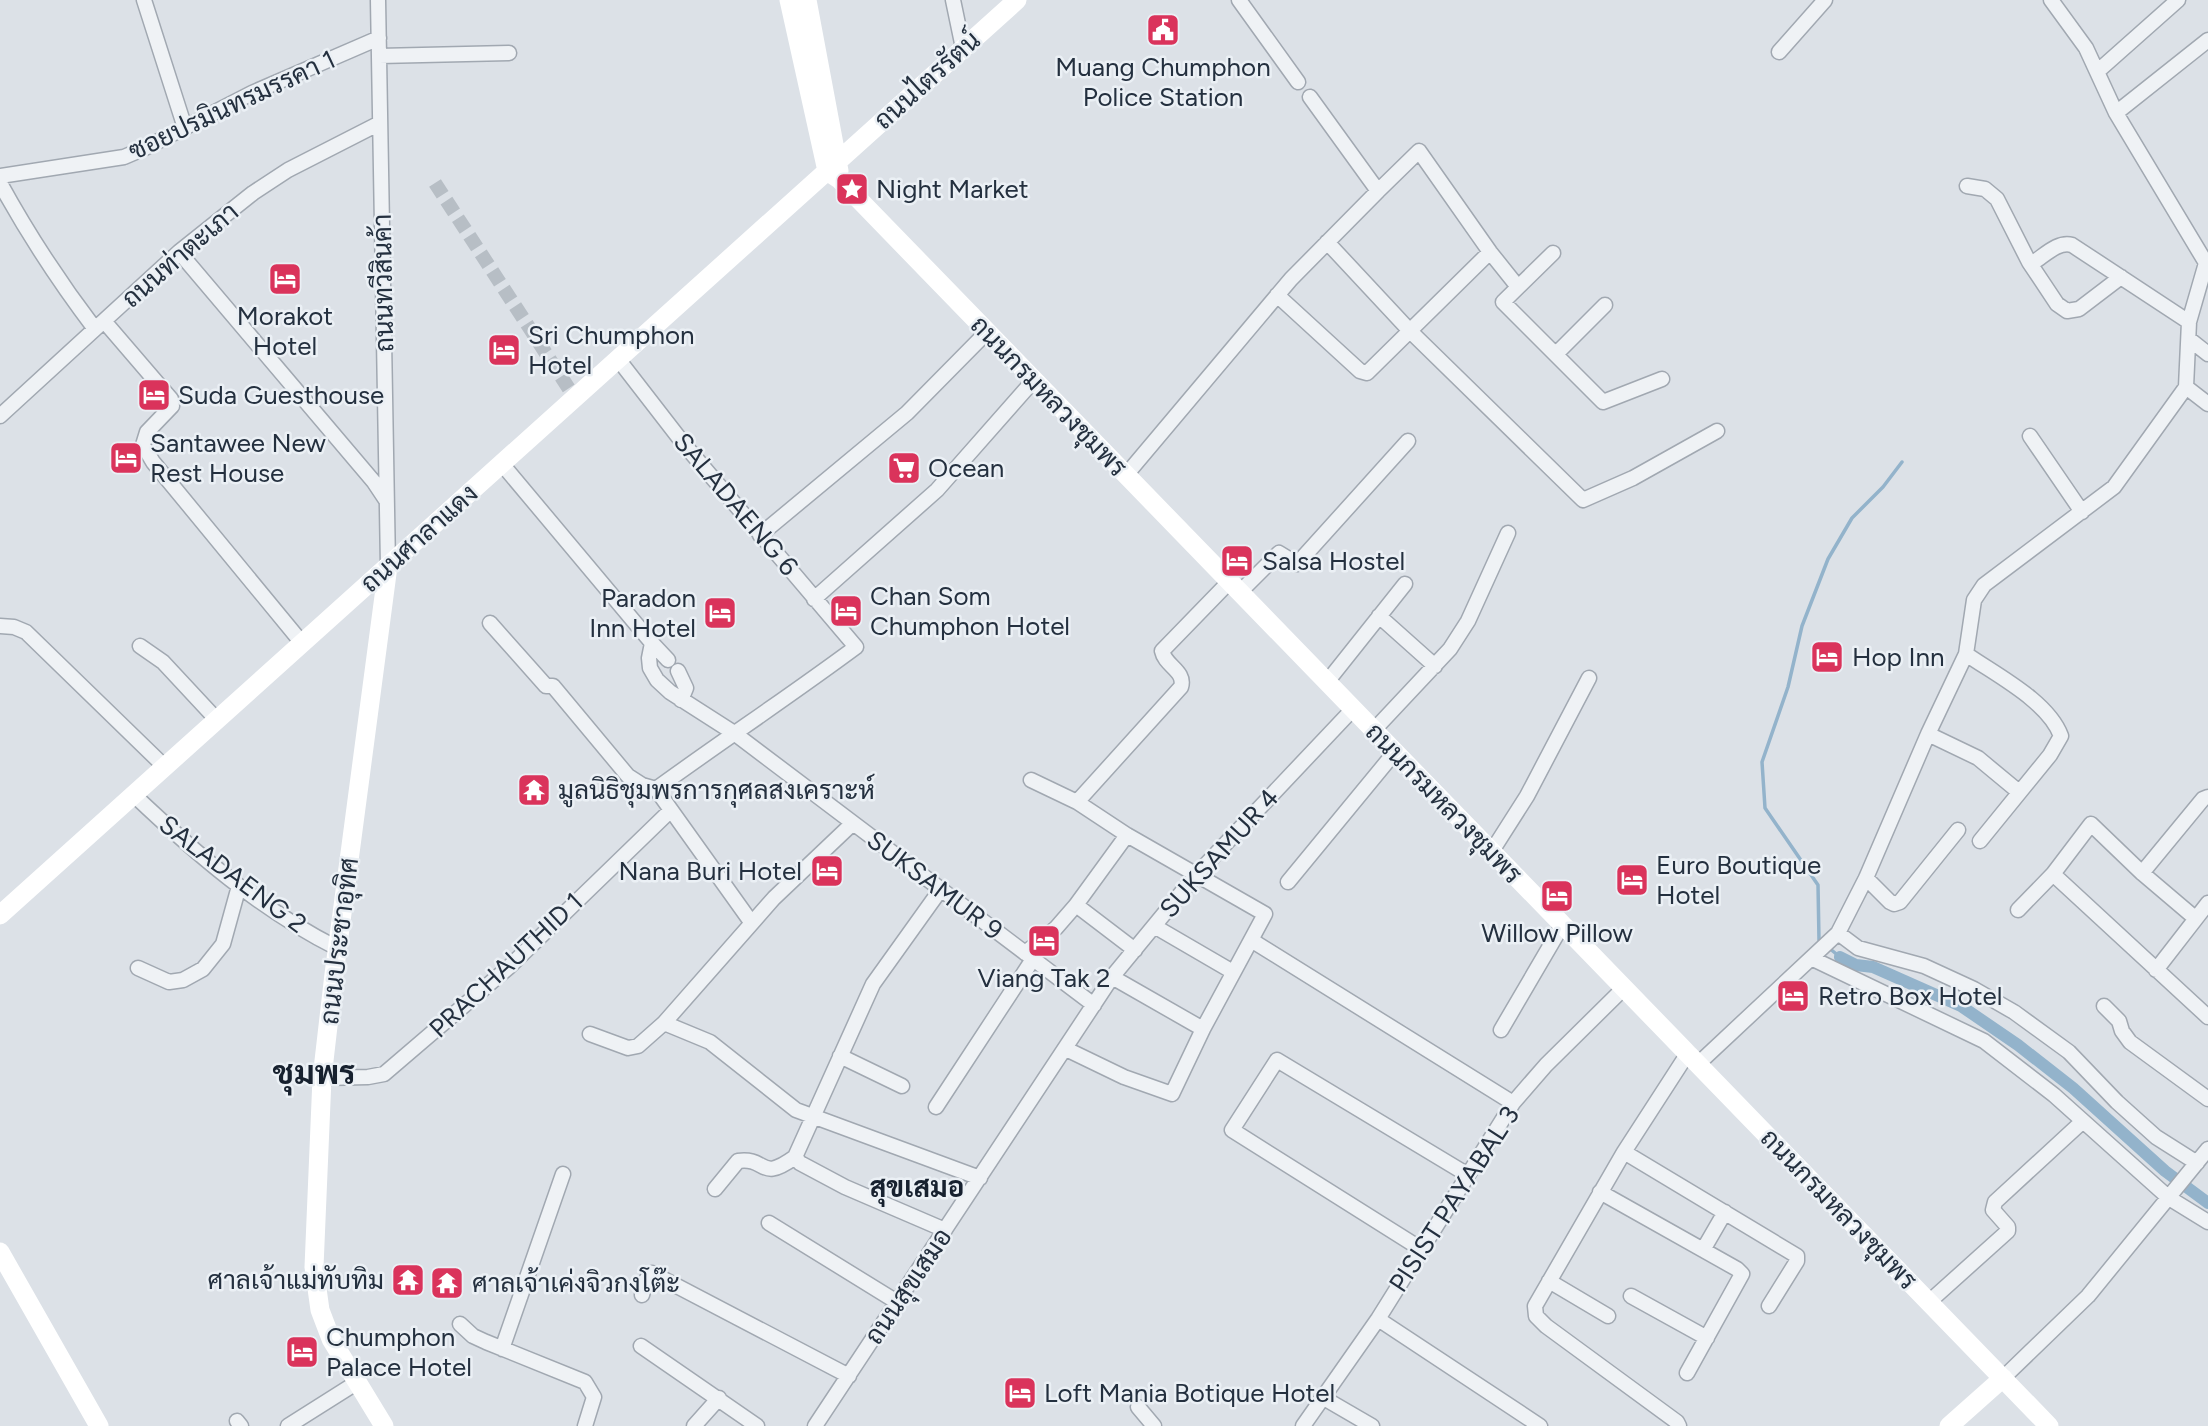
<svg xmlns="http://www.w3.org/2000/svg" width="2208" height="1426" font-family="Figtree,Sarabun,sans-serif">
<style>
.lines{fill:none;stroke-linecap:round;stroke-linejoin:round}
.stream{stroke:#93b3cb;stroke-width:3.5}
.canal{stroke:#93b3cb;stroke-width:12}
.street-tunnel{stroke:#b7bec5;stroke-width:14;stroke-dasharray:14 7;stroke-linecap:butt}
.street-casing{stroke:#a1a8b1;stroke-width:17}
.street{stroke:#eff2f5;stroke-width:14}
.secondary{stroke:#fff;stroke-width:19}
.labels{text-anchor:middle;stroke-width:5;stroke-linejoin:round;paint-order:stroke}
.poi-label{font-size:26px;fill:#24303f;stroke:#ebf0f5;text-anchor:start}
.street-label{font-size:26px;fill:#24303f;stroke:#ebf0f5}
.neighbourhood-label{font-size:28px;font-weight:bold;fill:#17212f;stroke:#ebf0f5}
.district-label{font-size:33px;font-weight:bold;fill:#17212f;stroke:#ebf0f5}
</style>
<rect width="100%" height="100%" fill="#dce1e7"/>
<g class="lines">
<!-- stream -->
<path class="stream" d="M1823,943L1819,940L1818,885L1765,808L1762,762L1788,687L1802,626L1828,559L1852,518L1883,487L1902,462
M1829,948L1840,957"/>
<!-- canal -->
<path class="canal" d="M1840,957L1856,965L1873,967L1961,1006L2018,1045L2073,1088L2165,1171L2208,1203"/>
<!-- street-tunnel -->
<path class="street-tunnel" d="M435,183L575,398"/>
<defs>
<path id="street" d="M144,0L185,128
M378,0L388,566
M953,0L963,48
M1239,0L1298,82
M1779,52L1825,0
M379,56L509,53
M2098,71L2178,0
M2116,113L2208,40
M0,176L124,157L145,148L252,93L379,38
M0,183C28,234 60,283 95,329
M1967,186L1985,189L1997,199L2029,262H2034C2045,255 2058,241 2072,245L2189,322
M1378,191L1419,151L1490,252L1518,287
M1327,242L1410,331L1583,500L1633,478L1717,431
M179,252L374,482L386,500
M1553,253L1503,302L1603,402L1662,379
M2029,262L2057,304L2067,311L2079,309L2121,277
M1277,295L1360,371L1367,373L1490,252
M104,321L171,399L172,406L147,432L143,445L153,462L302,643
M2189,339L2208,354
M1556,354L1605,305
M618,359L683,443L856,647C790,696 722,741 656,789L751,922
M2186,387L2208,404
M0,416L179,252L253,193L288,170L380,123
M2030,436L2082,512
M502,464L652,643L649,658L650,668L657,680L670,692L734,733L1094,1005
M1126,475L1291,279L1378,191L1310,97
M760,535L907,413L987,332
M1240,592L1279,553L1297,564L1408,441
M814,599L937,490L1034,380
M1379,616L1435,666
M490,623L546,686H553L628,776L642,785L656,789
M0,626L14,627L26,632L165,767
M652,643L668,660
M140,646L163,662L217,720
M1966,654C1996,675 2048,701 2061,736L2050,755L1980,841
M678,671L686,688L681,700
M1327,682L1405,584
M1374,730L1450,649L1468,621L1508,533
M1928,734L1978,758L2019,792
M1031,780L1077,802L1127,835L1265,914L1203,1029L1172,1094L1124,1077L1066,1049
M134,795C195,853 261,910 337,948
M1077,802L1181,687C1186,671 1165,666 1162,651L1229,582
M1492,851L1527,796L1589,678
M2142,873L2203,799L2208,797
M2053,874L2208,1017
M1866,878L1890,902L1894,904L1900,902L1958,830
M1288,882L1395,752
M1076,905L1135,950
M2018,910L2053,874L2091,824L2142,873L2195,918
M1154,926L1233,972
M1838,933L1858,948L1924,966L1974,989L2014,1012L2069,1052L2117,1102L2156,1137L2197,1163
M1251,940L1513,1103
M1025,953L1056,928L1076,905L1127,835
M1813,959L1984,1041L2054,1095L2169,1198L2208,1222
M138,968L169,982L183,980L203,969L223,944L239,886
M2156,970L2208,903
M1112,977L1203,1029
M2104,1006L2119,1021L2122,1031L2130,1042L2208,1099
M664,1023L710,1042L796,1110L980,1178
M1501,1030L1563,924
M590,1034L628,1048L638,1046L664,1023L774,898L853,823
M840,1056L902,1086
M1698,1064L1838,933L1866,878L1928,734L1966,654L1974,600L1984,585L2114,487L2186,387L2189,322L2206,263L2116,113L2086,48L2051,0
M322,1078L368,1077L384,1074L509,967L670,811
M936,1107L1033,959
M1624,1152L1797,1256V1261L1769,1306
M795,1157L800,1163L845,1187L945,1230
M715,1189L738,1161C768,1157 759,1183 795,1157L873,984L941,889
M1600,1192L1737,1269L1742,1274L1687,1373
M769,1223L897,1302
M1421,1249L1232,1130L1277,1060L1468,1175
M1703,1250L1725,1212
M1549,1281L1608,1316
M642,1295L646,1280L652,1273L849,1376
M1631,1296L1707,1338
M1929,1302L2008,1231V1227L1993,1210L1995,1202L2083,1121
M1378,1319L1540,1426
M460,1324L473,1336L486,1342L585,1382L594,1397L585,1426
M641,1346L757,1426
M502,1349L563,1174
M2003,1378L2088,1296L2208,1149
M1322,1397L1372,1426
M1138,1407L1154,1426
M237,1421L241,1426
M288,1426L356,1383
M694,1426L719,1398
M815,1426L1112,977L1196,875L1353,709
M1303,1426L1378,1319L1513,1103L1546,1065L1624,988
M1679,1426L1677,1422L1546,1326L1536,1316L1535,1306L1624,1152L1688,1053"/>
</defs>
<!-- street casing -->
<use href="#street" class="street-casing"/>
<!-- street -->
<use href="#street" class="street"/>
<!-- secondary -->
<path class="secondary" d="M789,0L827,171L839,179L2049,1426
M807,0L839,171
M0,915L1017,0
M0,1252L99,1426
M384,1426L331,1339L320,1310L314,1267L322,1078L334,974L388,566
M1949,1426L2003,1378"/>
</g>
<!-- icons -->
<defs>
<symbol id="civic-square" viewBox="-11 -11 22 22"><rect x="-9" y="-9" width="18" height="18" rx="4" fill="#da335b" stroke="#ebf0f5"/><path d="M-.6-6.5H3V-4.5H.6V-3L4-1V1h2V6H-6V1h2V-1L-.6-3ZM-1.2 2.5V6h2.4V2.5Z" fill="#fff"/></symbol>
<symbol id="sight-square" viewBox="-11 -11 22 22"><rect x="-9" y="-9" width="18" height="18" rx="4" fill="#da335b" stroke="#ebf0f5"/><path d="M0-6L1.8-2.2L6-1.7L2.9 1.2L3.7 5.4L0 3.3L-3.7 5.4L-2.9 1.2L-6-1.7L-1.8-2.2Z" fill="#fff"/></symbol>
<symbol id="hotel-square" viewBox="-11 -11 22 22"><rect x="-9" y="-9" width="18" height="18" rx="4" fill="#da335b" stroke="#ebf0f5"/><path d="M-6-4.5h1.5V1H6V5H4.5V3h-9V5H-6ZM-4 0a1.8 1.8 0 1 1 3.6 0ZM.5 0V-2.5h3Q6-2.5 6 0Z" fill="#fff"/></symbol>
<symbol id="supermarket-square" viewBox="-11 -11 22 22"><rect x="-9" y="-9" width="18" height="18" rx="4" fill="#da335b" stroke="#ebf0f5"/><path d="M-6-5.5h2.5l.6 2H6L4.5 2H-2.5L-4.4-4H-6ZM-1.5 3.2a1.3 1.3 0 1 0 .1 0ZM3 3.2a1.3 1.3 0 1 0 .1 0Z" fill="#fff"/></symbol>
<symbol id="temple-square" viewBox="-11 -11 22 22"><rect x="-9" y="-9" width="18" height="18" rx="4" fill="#da335b" stroke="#ebf0f5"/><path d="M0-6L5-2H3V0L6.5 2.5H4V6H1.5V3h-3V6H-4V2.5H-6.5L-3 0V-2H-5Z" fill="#fff"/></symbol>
</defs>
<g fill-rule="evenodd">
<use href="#civic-square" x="1144" y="11" width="38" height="38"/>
<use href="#sight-square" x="833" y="170" width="38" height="38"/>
<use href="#hotel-square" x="266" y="260" width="38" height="38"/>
<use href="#hotel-square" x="485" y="331" width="38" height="38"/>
<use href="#hotel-square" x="135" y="376" width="38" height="38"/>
<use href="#hotel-square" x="107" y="439" width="38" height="38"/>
<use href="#supermarket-square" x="885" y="449" width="38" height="38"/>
<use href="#hotel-square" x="1218" y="542" width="38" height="38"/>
<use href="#hotel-square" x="827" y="592" width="38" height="38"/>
<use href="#hotel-square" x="701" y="594" width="38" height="38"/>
<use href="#hotel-square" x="1808" y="638" width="38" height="38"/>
<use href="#temple-square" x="515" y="771" width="38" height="38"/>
<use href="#hotel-square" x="808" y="852" width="38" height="38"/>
<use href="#hotel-square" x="1613" y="861" width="38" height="38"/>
<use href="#hotel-square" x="1538" y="877" width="38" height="38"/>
<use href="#hotel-square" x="1025" y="922" width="38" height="38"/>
<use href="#hotel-square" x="1774" y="977" width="38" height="38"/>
<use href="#temple-square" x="389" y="1261" width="38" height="38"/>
<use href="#temple-square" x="428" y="1264" width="38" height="38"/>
<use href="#hotel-square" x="283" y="1333" width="38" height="38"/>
<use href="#hotel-square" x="1001" y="1374" width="38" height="38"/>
</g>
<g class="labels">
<!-- poi labels -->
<g class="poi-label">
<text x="1163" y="76" text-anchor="middle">Muang Chumphon<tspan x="1163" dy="30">Police Station</tspan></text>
<text x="876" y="198">Night Market</text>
<text x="285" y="325" text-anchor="middle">Morakot<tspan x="285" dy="30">Hotel</tspan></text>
<text x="528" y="344">Sri Chumphon<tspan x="528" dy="30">Hotel</tspan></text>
<text x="178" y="404">Suda Guesthouse</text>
<text x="150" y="452">Santawee New<tspan x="150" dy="30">Rest House</tspan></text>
<text x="928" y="477">Ocean</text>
<text x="1262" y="570">Salsa Hostel</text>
<text x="870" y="605">Chan Som<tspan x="870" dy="30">Chumphon Hotel</tspan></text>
<text x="696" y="607" text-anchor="end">Paradon<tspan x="696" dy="30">Inn Hotel</tspan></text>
<text x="1852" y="666">Hop Inn</text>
<text x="558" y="799">มูลนิธิชุมพรการกุศลสงเคราะห์</text>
<text x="1656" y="874">Euro Boutique<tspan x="1656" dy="30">Hotel</tspan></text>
<text x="802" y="880" text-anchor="end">Nana Buri Hotel</text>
<text x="1557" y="942" text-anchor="middle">Willow Pillow</text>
<text x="1044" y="987" text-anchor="middle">Viang Tak 2</text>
<text x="1818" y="1005">Retro Box Hotel</text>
<text x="384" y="1289" text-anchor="end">ศาลเจ้าแม่ทับทิม</text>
<text x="472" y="1292">ศาลเจ้าเค่งจิวกงโต๊ะ</text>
<text x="326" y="1346">Chumphon<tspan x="326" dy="30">Palace Hotel</tspan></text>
<text x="1044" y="1402">Loft Mania Botique Hotel</text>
</g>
<!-- street labels -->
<g class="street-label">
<text transform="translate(927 80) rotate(-42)" y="9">ถนนไตรรัตน์</text>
<text transform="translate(232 105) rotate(-25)" y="9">ซอยปรมินทรมรรคา 1</text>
<text transform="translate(180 255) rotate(-41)" y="9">ถนนท่าตะเภา</text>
<text transform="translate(383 283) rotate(-91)" y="9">ถนนทวีสินค้า</text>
<text transform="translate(1049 396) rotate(46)" y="9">ถนนกรมหลวงชุมพร</text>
<text transform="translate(736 504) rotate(50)" y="9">SALADAENG 6</text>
<text transform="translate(419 538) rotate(-42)" y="9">ถนนศาลาแดง</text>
<text transform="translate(1444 803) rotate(46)" y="9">ถนนกรมหลวงชุมพร</text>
<text transform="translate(1219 853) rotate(-48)" y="9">SUKSAMUR 4</text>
<text transform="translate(233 874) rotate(37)" y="9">SALADAENG 2</text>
<text transform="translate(935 885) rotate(37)" y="9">SUKSAMUR 9</text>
<text transform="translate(339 941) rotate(-83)" y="9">ถนนประชาอุทิศ</text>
<text transform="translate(506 965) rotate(-43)" y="9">PRACHAUTHID 1</text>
<text transform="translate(1454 1199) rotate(-57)" y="9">PISIST PAYABAL 3</text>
<text transform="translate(1839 1209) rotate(46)" y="9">ถนนกรมหลวงชุมพร</text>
<text transform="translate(908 1286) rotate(-56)" y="9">ถนนสุขเสมอ</text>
</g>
<!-- neighbourhood labels -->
<g class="neighbourhood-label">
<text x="917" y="1197">สุขเสมอ</text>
</g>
<!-- district labels -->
<g class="district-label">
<text x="314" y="1084">ชุมพร</text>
</g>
</g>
</svg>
